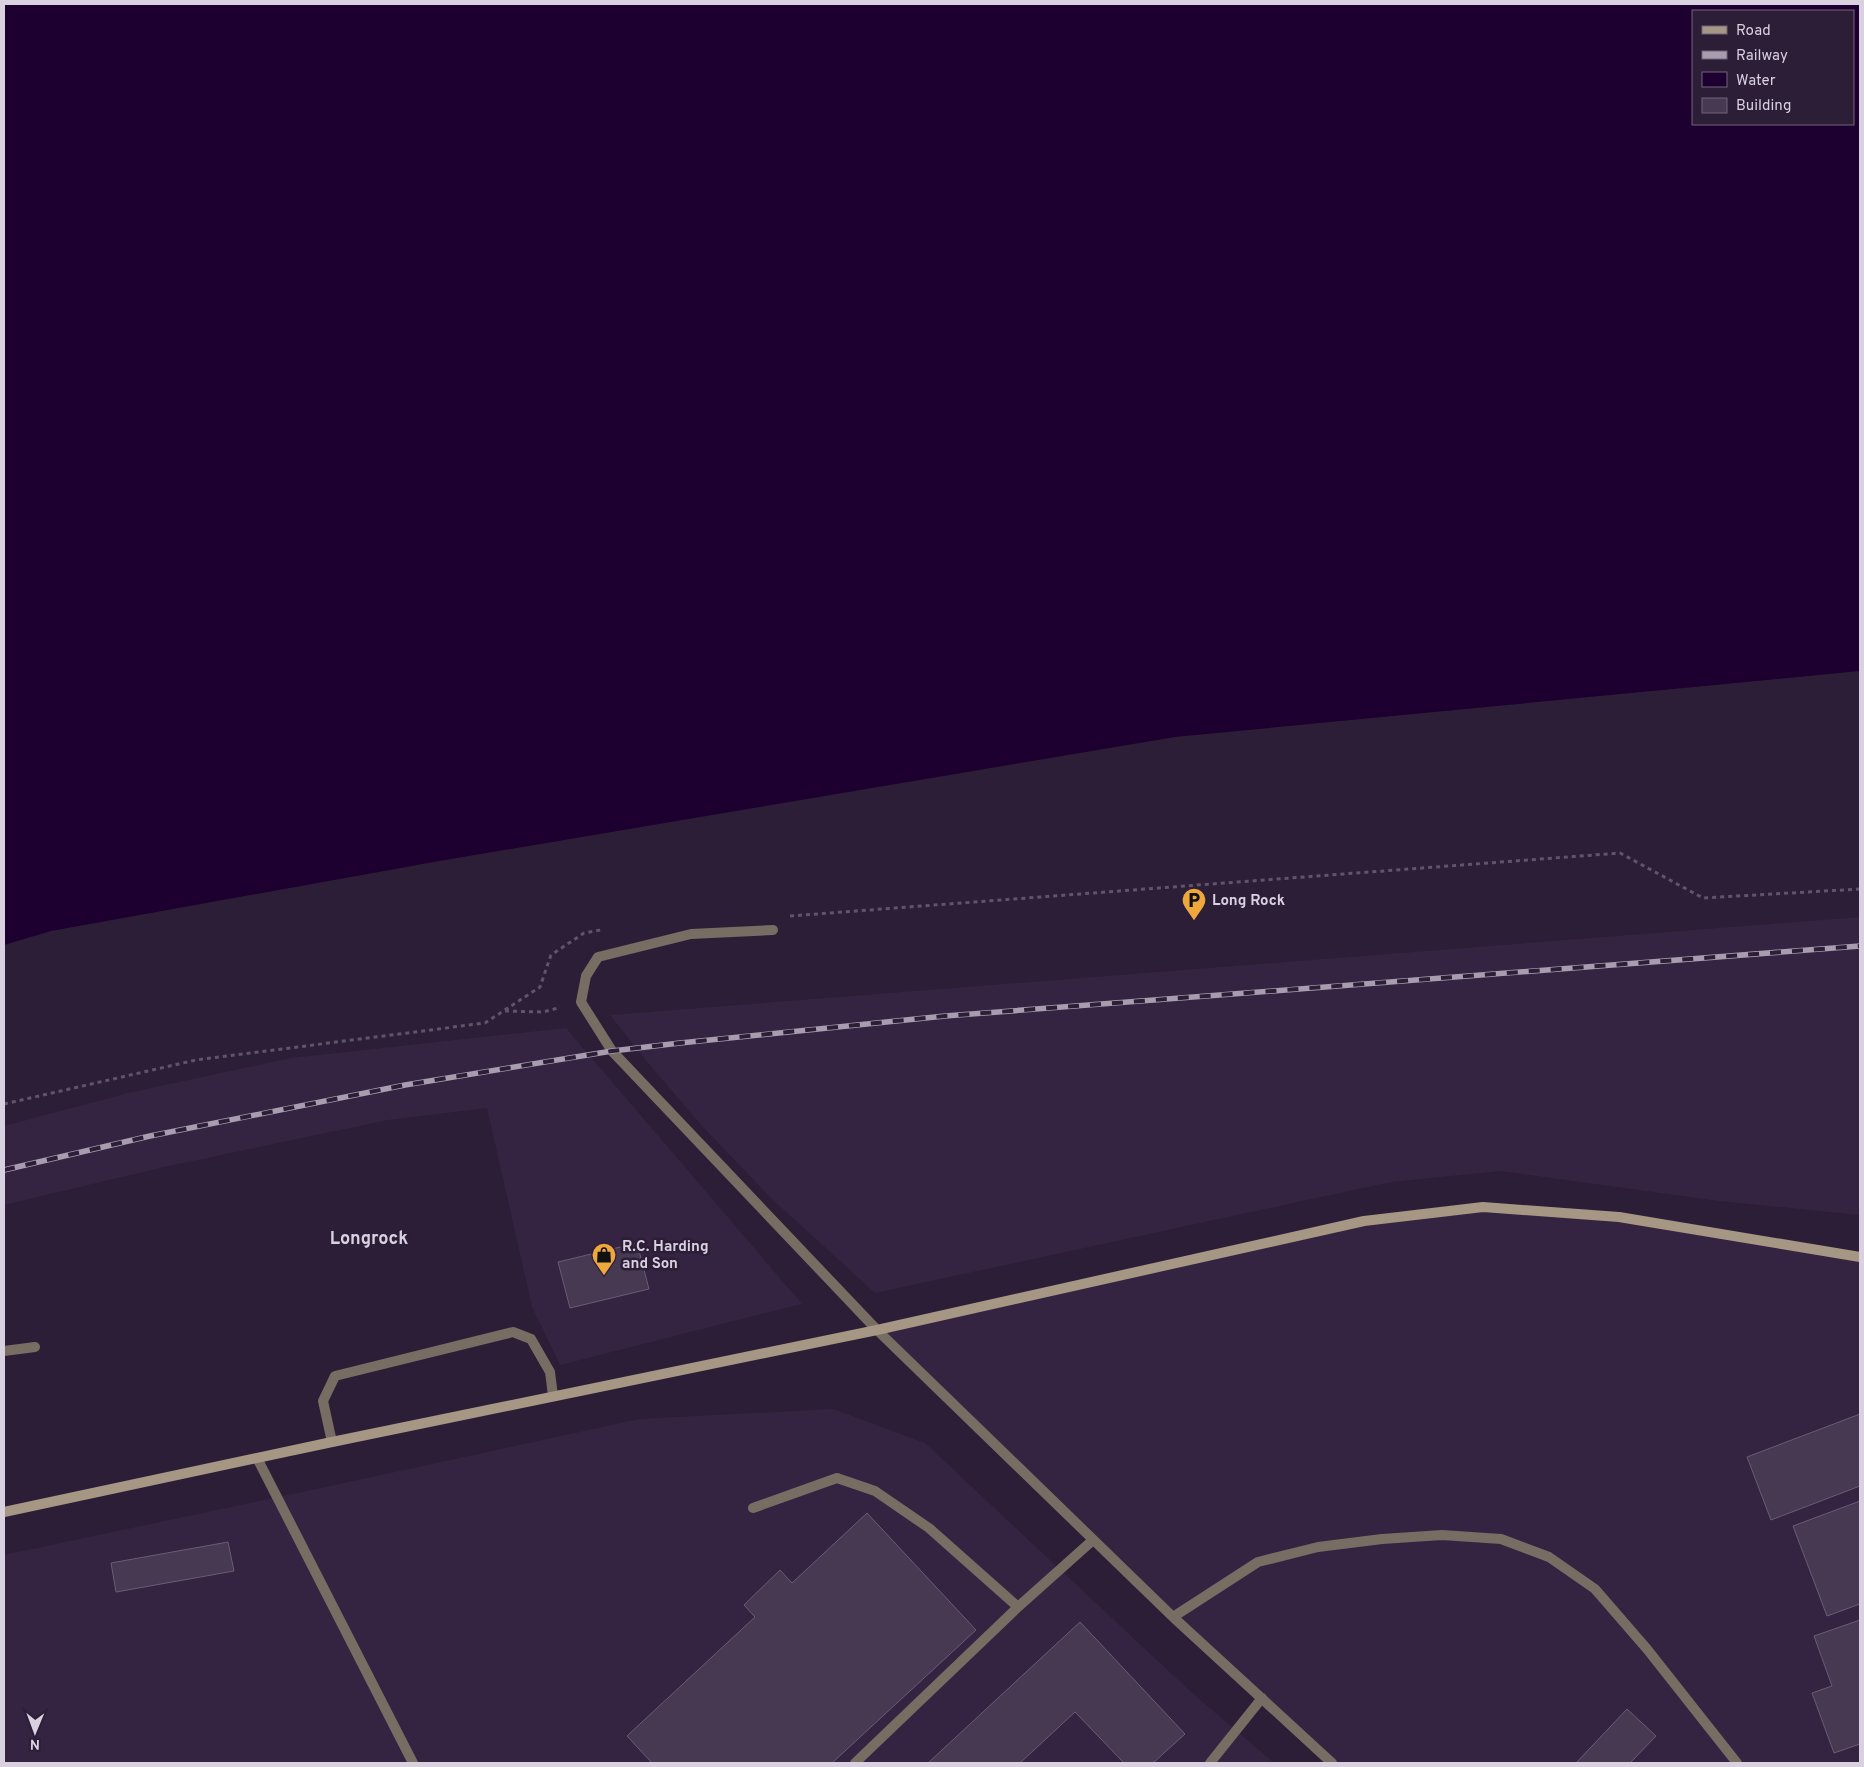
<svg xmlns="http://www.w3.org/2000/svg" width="1864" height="1767" font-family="Overpass,sans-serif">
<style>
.built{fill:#352342}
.water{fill:#1d002f;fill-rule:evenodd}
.building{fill:#483953;stroke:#6a5b77}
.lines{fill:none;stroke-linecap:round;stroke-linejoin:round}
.path{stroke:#60546a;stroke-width:3;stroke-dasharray:4 4;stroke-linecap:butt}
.lane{stroke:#776d62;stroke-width:10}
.street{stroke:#776d62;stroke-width:10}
.secondary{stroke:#a69684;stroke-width:10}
.rail-casing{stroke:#a79daf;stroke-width:5.5}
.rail{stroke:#2c1e37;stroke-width:4;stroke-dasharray:11;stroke-linecap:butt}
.labels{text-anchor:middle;stroke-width:5;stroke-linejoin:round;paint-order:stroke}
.poi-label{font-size:15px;font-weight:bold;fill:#d9d0e0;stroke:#2c1e37;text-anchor:start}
.quarter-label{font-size:18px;font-weight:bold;fill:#d9d0e0;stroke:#2c1e37}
</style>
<rect width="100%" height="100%" fill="#2c1e37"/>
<!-- built -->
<path class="built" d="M1860,917V1215L1719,1201L1501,1171L1391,1182L875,1293L772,1199L703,1127L653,1069L610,1015Z
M566,1028L802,1304L560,1365L532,1307L487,1108L388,1120L164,1167L4,1205V1126L128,1093L291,1058Z
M1483,1207L1619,1217L1860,1257V1763H1332L877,1330L1364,1221Z
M833,1409L925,1443L1190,1691L1274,1763H4V1555L349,1482L639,1419Z"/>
<!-- water -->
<path class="water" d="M4,4H1860V671L1175,737L445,860L51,931L4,945ZM1693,11H1853V124H1693Z"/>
<!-- building -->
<path class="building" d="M637,1243L649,1289L570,1308L558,1262Z
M1860,1414V1486L1771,1520L1747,1457Z
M1860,1501V1604L1827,1616L1793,1526Z
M867,1513L976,1630L832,1763H652L627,1736L755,1617L744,1605L780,1570L792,1583Z
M228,1542L234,1571L116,1592L111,1563Z
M1860,1620V1744L1834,1753L1812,1693L1832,1686L1814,1636Z
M1080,1622L1185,1734L1153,1763H1124L1075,1712L1020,1763H928Z
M1627,1709L1656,1736L1630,1763H1576Z"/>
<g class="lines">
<!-- path -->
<path class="path" d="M790,916L1620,853L1703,898L1860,889
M505,1011L543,1012L558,1008
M4,1104L196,1060L485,1023L540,987L551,955L584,933L601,930"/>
<!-- lane -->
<path class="lane" d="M877,1330L1173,1617L1332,1763
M332,1442L323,1401L335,1376L513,1332L531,1339L550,1372L553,1396
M257,1458L413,1763
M753,1508L837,1478L875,1491L929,1528L1018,1607
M1173,1617L1258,1562L1318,1547L1382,1539L1442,1535L1501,1539L1549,1557L1595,1589L1647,1649L1737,1763
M855,1763L1018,1607L1093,1540
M1210,1763L1262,1698"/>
<!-- street -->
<path class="street" d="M773,930L691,934L598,957L586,976L581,1002L612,1051L877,1330
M4,1351L35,1347"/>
<!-- secondary -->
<path class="secondary" d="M4,1512L332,1442L877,1330L1364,1221L1483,1207L1619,1217L1860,1257"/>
<defs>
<path id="rail" d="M4,1170L150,1136L405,1085L612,1051L680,1043L945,1016L1860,946"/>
</defs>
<!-- rail casing -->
<use href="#rail" class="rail-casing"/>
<!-- rail -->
<use href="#rail" class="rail"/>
</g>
<!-- icons -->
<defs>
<symbol id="parking-pin" viewBox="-11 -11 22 30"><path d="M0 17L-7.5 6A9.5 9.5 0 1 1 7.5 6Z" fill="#eea73d" stroke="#2c1e37"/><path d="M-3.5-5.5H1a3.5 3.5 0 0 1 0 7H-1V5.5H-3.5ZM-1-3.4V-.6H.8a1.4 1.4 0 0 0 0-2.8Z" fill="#111"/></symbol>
<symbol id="shop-pin" viewBox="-11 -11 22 30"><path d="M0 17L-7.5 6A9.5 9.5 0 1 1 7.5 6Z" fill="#eea73d" stroke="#2c1e37"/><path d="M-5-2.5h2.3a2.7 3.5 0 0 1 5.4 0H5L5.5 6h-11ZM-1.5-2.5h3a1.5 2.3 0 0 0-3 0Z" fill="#111"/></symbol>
</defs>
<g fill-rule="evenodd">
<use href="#parking-pin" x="1180" y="886" width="28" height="38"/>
<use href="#shop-pin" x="590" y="1241" width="28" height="38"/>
</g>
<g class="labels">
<!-- poi labels -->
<g class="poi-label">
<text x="1212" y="905">Long Rock</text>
<text x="622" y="1251">R.C. Harding<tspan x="622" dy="17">and Son</tspan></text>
</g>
<!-- quarter labels -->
<g class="quarter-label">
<text x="369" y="1244">Longrock</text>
</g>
</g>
<!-- border -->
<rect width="1864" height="1767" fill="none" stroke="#d9d0e0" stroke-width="10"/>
<!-- legend -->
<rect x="1692" y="10" width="162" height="115" fill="#2c1e37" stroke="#71657b"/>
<rect x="1702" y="26" width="25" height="8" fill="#a69684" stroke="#71657b"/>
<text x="1736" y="35" font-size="15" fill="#d9d0e0">Road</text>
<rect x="1702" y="51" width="25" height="8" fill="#a79daf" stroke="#71657b"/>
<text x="1736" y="60" font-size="15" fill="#d9d0e0">Railway</text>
<rect x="1702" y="72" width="25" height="15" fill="#1d002f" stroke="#71657b"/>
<text x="1736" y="85" font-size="15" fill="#d9d0e0">Water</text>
<rect x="1702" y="98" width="25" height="15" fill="#483953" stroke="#71657b"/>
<text x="1736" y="110" font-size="15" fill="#d9d0e0">Building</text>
<!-- north arrow -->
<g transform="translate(35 1732) rotate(181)" stroke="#2c1e37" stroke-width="4" paint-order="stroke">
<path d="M0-4L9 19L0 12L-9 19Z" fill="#d9d0e0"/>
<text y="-8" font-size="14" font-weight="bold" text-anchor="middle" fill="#d9d0e0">N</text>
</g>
</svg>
